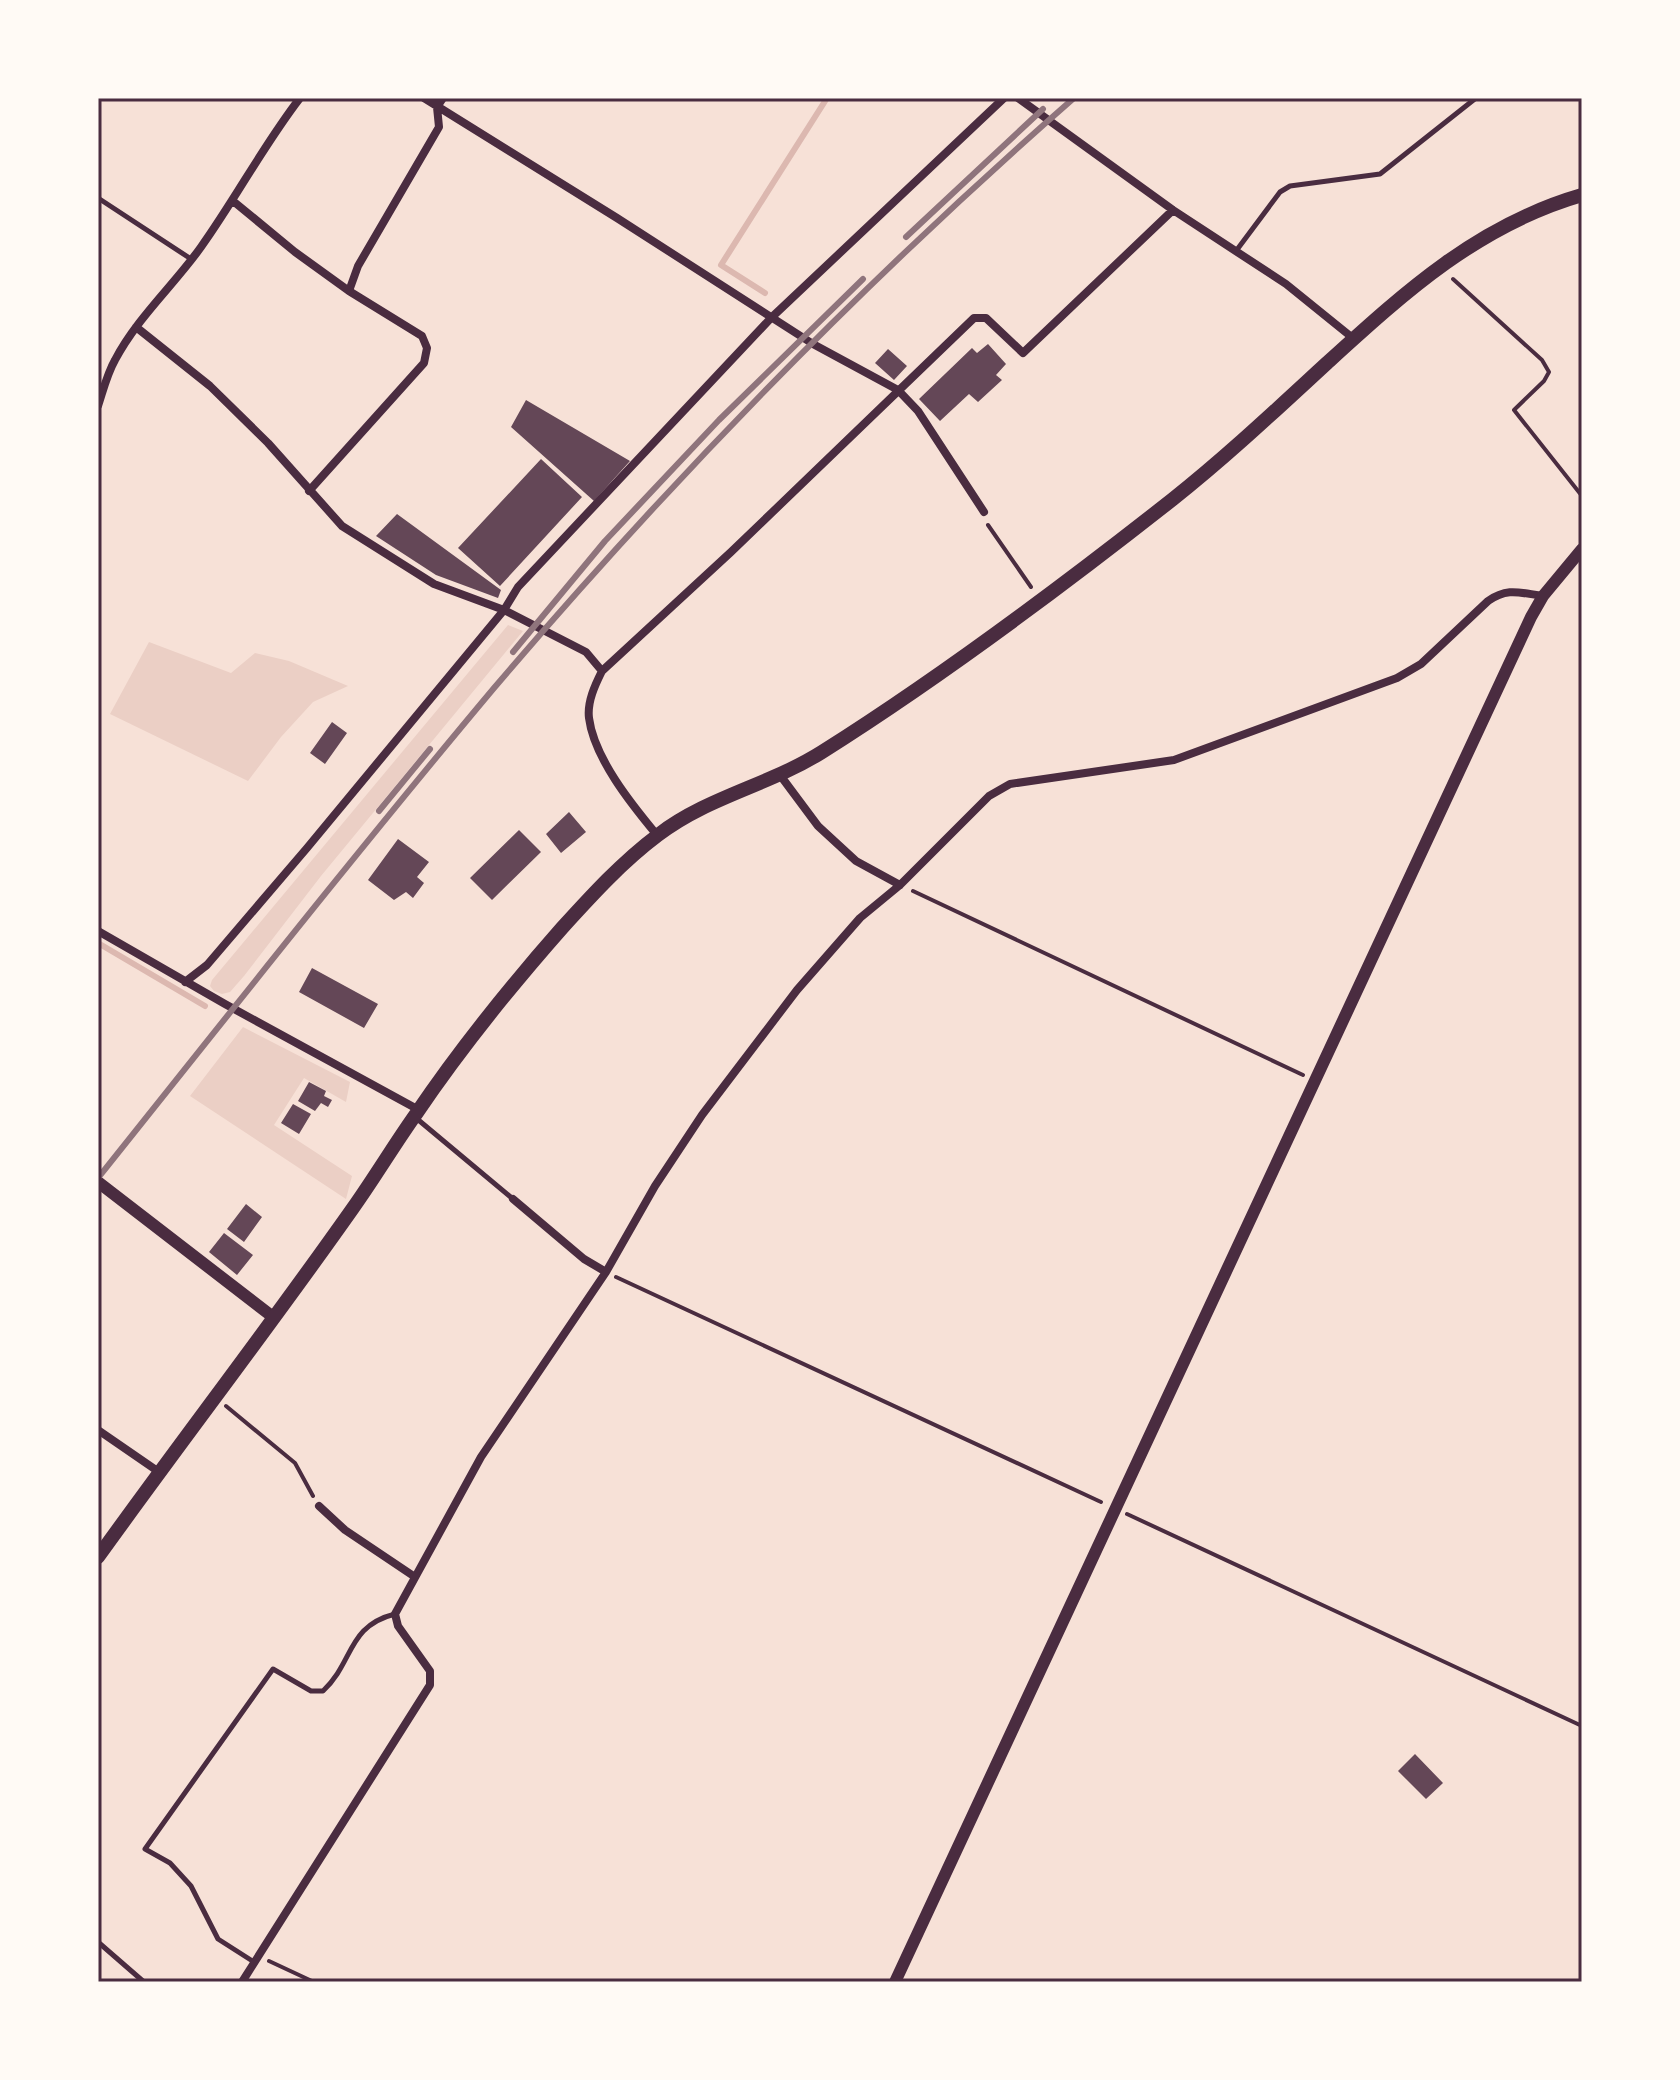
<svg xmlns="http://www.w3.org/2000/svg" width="1680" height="2080" font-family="'PT Sans',sans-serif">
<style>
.green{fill:#ebcfc5}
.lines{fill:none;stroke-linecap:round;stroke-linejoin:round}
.stream{stroke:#dcb8b0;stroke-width:6}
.building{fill:#644757}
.path{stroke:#4a2c40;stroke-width:4}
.service{stroke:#4a2c40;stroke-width:5}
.minor{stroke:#4a2c40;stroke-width:8}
.tertiary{stroke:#4a2c40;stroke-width:12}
.secondary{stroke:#4a2c40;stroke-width:14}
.rail{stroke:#8f747c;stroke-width:6}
.neatline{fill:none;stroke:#4a2c40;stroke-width:3}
</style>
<rect width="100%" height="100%" fill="#f7e1d7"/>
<!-- green -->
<path class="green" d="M508,625L523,631L321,876L244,976L230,992L222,994L214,991L210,986L212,980Z
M149,642L231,673L255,653L289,661L348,686L313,702L281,737L248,781L110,714Z
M243,1027L350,1082L346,1102L304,1078L274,1125L352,1176L346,1199L190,1096Z"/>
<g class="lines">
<!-- stream -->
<path class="stream" d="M765,293L721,265L827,98
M98,943L205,1006"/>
</g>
<!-- building -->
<path class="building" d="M988,344L1006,364L996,375L1002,380L978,402L969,394L940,421L919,399L972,348L977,353Z
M888,349L907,366L894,380L875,363Z
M526,400L630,461L594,501L511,427Z
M541,459L582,497L500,586L458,548Z
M397,514L501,590L498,598L436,575L376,536Z
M332,722L347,733L325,764L310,753Z
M569,812L586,832L561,853L546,834Z
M519,830L541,852L492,900L470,878Z
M398,839L429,862L417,877L424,883L413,898L406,892L394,900L368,880Z
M312,968L378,1004L364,1028L299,992Z
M309,1082L326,1091L324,1096L332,1100L328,1107L321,1103L315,1111L298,1101Z
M293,1104L311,1114L299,1134L281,1123Z
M246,1204L262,1217L244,1242L227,1229Z
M224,1233L253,1255L237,1275L209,1252Z
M1415,1754L1443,1783L1426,1799L1398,1771Z"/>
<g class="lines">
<!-- path -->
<path class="path" d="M1453,279L1542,360L1549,372L1544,381L1514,410L1582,496
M988,525L1031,587
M913,891L1303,1075
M616,1277L1101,1502
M226,1406L295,1463L313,1496
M1127,1514L1582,1726
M269,1961L314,1982"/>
<!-- service -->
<path class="service" d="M98,198L191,259
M1236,251L1280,192L1290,186L1380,174L1476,98
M416,1118L513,1199
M98,1942L144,1982
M254,1962L218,1939L191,1886L170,1863L145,1849L273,1669L311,1691H323C354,1662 347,1626 395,1614"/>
<!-- minor -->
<path class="minor" d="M424,98L617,218L813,344L898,390L918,411L984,512
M1018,98L1173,210L1286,284L1354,339
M233,201L295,252L349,291L358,266L439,127L437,107L443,98
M136,327L210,386L268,443L342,526L434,584L504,610L586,652L602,671C595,685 587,702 589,718C594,758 632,805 657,835
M98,406C103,391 107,374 115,360C137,318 174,285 201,247C236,198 263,146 300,98
M309,491L424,363L427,348L422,336L349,291
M602,671L731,552L974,318H986L1023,353L1173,210
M780,775L818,826L856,861L900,885
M98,931L225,1004L419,1110
M185,982L207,965L307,848L504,610L518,587L771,318L1004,98
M513,1199L584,1259L606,1272
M98,1430L159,1472
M319,1506L345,1530L415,1577
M242,1982L430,1685V1671L398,1626L395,1614L481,1457L606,1272L655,1186L702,1115L797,990L860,918L900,885L989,796L1010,784L1174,760L1397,678L1421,664L1488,601C1508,587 1520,593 1543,596"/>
<!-- tertiary -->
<path class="tertiary" d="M98,1182L273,1317
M895,1982L1531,617L1543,596L1582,549"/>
<!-- secondary -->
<path class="secondary" d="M98,1557C182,1440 270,1326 353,1208C375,1177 394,1145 416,1114C460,1049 510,987 562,928C592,895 622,862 658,835C707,797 770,785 822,752C944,675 1060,588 1173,499C1226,457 1277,409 1327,363C1405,292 1478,225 1582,195"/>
<!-- rail -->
<path class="rail" d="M906,237L1043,109
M513,652L605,541L719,420L863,279
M379,811L430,749
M98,1178C229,1014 359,849 494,688C672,479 867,279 1074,98"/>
</g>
<!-- border -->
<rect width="1680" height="2080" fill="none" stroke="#fffaf5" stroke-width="200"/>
<rect x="100" y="100" width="1480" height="1880" class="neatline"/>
</svg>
